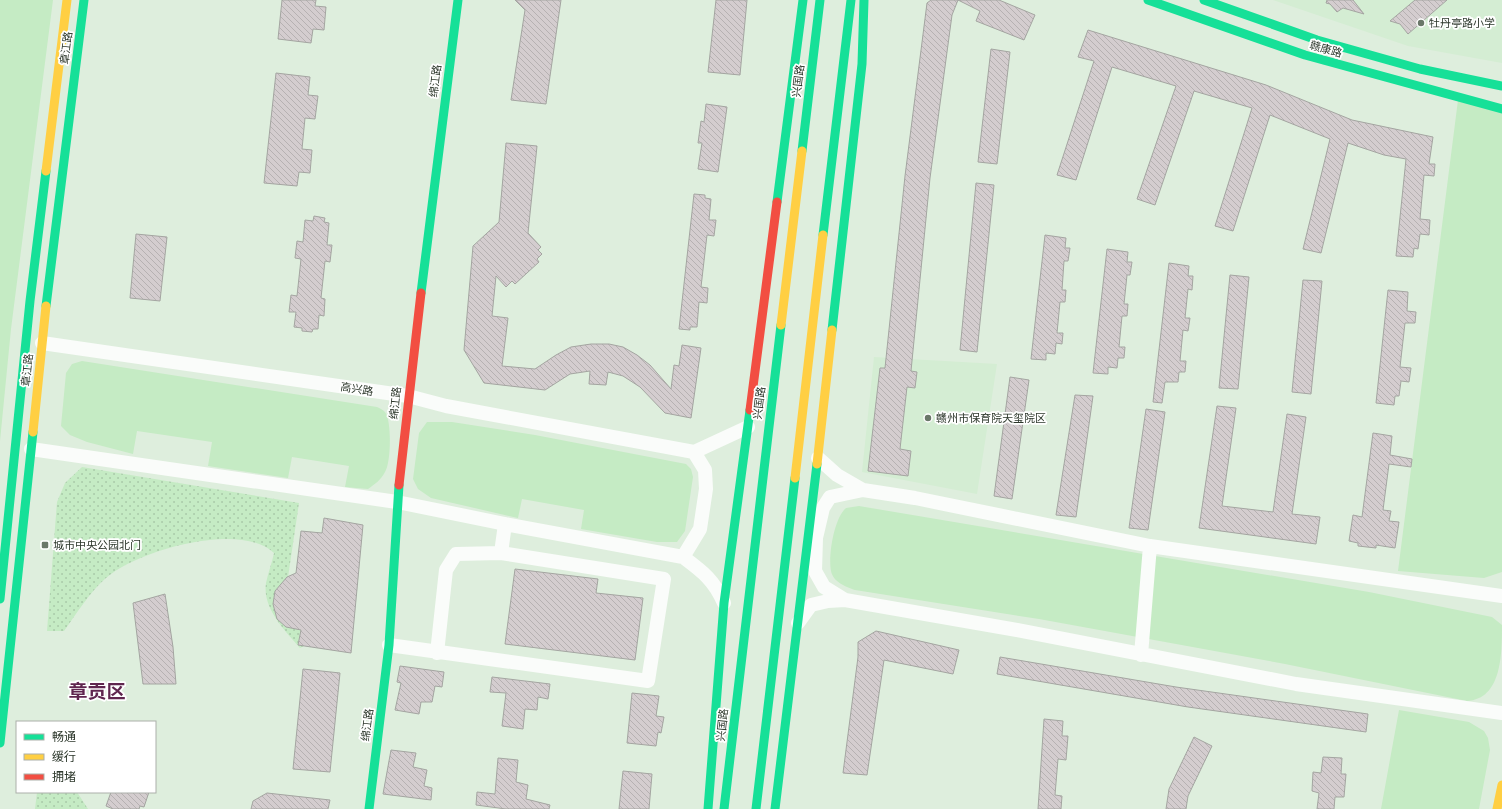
<svg xmlns="http://www.w3.org/2000/svg" width="1502" height="809" font-family="Inter,'Noto Sans SC',sans-serif">
<style>
.built{fill:#d4edd3}
.grass{fill:url(#grass-dots)}
.park{fill:#c5ebc4}
.building{fill:url(#building-back-hatch);stroke:#a4a5a1}
.lines{fill:none;stroke-linecap:round;stroke-linejoin:round}
.street{stroke:#fafcfa;stroke-width:14}
.fast{stroke:#16e098;stroke-width:9}
.slow{stroke:#ffcf43;stroke-width:9}
.jam{stroke:#f24e42;stroke-width:9}
.poi-dot{fill:#6a7769;stroke:#fff;stroke-width:1.5}
.labels{text-anchor:middle;stroke-width:3.5;stroke-linejoin:round;paint-order:stroke}
.poi-label{font-size:11px;fill:#2c372b;stroke:#fff;text-anchor:start}
.street-label{font-size:11px;fill:#2c372b;stroke:#fff}
.town-label{font-size:19px;font-weight:bold;fill:#60264f;stroke:#fff}
</style>
<defs>
<pattern id="grass-dots" width="8" height="8" patternUnits="userSpaceOnUse"><rect width="8" height="8" fill="#c5ebc4"/><path d="M2 2h.1M6 6h.1" fill="none" stroke="#a9caa9" stroke-width="1.8" stroke-linecap="round"/></pattern>
<pattern id="building-back-hatch" width="6" height="6" patternUnits="userSpaceOnUse"><rect width="6" height="6" fill="#d4cdcf"/><path d="M-1 5l2 2M0 0l6 6M5-1l2 2" fill="none" stroke="#b6b1b2"/></pattern>
</defs>
<rect width="100%" height="100%" fill="#deeedd"/>
<!-- built -->
<path class="built" d="M1273,0H1502V63L1408,46Z
M874,357L997,364L977,494L862,472Z"/>
<!-- grass -->
<path class="grass" d="M82,467L299,503L287,584L300,628L310,643L300,648C285,631 262,608 266,583C268,573 272,563 274,553C240,521 138,550 106,578C89,593 77,613 64,631H47L57,502L65,483Z
M37,792H77L88,809H35Z"/>
<!-- park -->
<path class="park" d="M0,0H53L11,329L0,441Z
M1458,100L1502,111V572L1484,578L1398,571Z
M82,361L377,407C380,408 383,410 385,412C392,421 391,463 385,472C381,480 375,484 368,489L345,487L349,466L292,457L288,478L208,466L212,442L137,431L133,454L87,442L70,435L61,426L66,373L72,364Z
M427,422H452L535,435L686,464L691,469L693,477L685,531L677,542H657L581,529L584,510L522,499L518,518L431,498L418,489L413,479L419,433Z
M859,506L1369,592L1492,617L1502,625C1502,654 1502,699 1467,701L1285,664L1039,619L855,590C846,587 833,582 831,571C828,556 834,518 846,508Z
M1399,710L1469,722L1484,731L1488,738L1490,750L1479,809H1381Z"/>
<!-- building -->
<path class="building" d="M282,0H316L315,6L326,7L324,30L313,29L311,43L278,39Z
M515,0H561L546,104L511,100L525,10Z
M716,0H747L740,75L708,72Z
M931,0H999L1035,15L1024,40L976,21L980,11L958,0L952,15L930,178L911,371L917,372L915,388L907,387L900,449L911,451L908,476L868,471L880,368H885L905,176L927,3Z
M1327,0H1353L1364,14L1343,8L1337,12L1330,4L1326,3Z
M1415,0H1447L1408,34L1400,24L1390,21Z
M1088,30L1266,85L1352,120L1433,137L1429,164H1435L1434,176L1424,175L1420,219L1430,220L1429,235L1420,234L1418,249L1414,248L1413,257L1396,256L1406,159L1384,155L1348,143L1321,253L1303,249L1330,139L1270,115L1233,231L1215,226L1252,108L1194,91L1155,205L1137,199L1176,86L1112,67L1076,180L1057,175L1094,61L1078,57Z
M991,49L1010,52L997,164L978,162Z
M276,73L310,77L308,95L318,96L315,119L305,118L302,149L312,150L310,173L299,172L297,186L264,183Z
M706,104L727,107L718,172L698,169L702,143H698L701,121L704,122Z
M506,143L537,146L528,233L541,247L538,250L542,254L537,259L539,262L515,284L512,281L506,287L496,276L492,316L508,318L502,366L535,369L556,355L571,347L591,344H609L623,347L637,355L650,365L671,389L674,365L679,366L682,345L701,348L691,418L665,413L640,387L623,376L608,372L606,385L589,384L590,371L570,374L545,390L484,383L464,350L473,246L499,222Z
M976,183L994,185L977,352L960,350Z
M694,194L705,195V198L711,199L709,220H716L714,236L707,235L701,287L708,288L707,303L699,302L697,327H690V330L679,329Z
M314,216L325,218L324,222L329,223L327,245H332L330,262L325,261L321,298L325,299L324,316L319,315L318,329H313L312,332L302,331V328L294,327L296,312H289L291,295L297,296L301,259L295,258L297,241L303,242L305,220L313,221Z
M136,234L167,237L160,301L130,298Z
M1045,235L1066,238L1065,248H1070L1068,261H1064L1062,290H1066L1065,302H1060L1057,333H1063L1062,344L1056,343L1055,354L1046,353V360L1031,359Z
M1107,249L1128,252L1127,262H1132L1130,275H1127L1124,304H1128L1127,316H1122L1119,347H1125L1124,358H1118L1117,368L1108,367V374L1093,373Z
M1169,263L1189,266L1188,276H1193L1192,290L1188,289L1185,318H1190L1188,331L1183,330L1180,361H1186L1185,372H1179L1178,382H1165L1162,403L1153,402Z
M1230,275L1249,277L1238,389L1219,388Z
M1303,280L1322,281L1311,394L1292,392Z
M1388,290L1408,292L1407,311L1416,312L1415,323H1405L1400,367L1411,368L1409,382L1401,381L1399,396H1395L1394,405L1376,403Z
M1010,377L1029,380L1012,499L994,496Z
M1075,395L1093,396L1076,517L1056,515Z
M1217,406L1236,408L1222,506L1273,512L1287,414L1306,417L1292,514L1320,517L1316,544L1199,528Z
M1146,409L1165,412L1148,530L1129,528Z
M1373,433L1392,436L1390,455L1412,459L1411,467L1389,464L1383,510L1391,511L1389,521L1399,522L1395,548L1376,545V548L1358,546V543L1349,541L1353,515L1362,517Z
M324,518L363,525L351,653L298,645L301,630L286,627L277,619L273,604L275,591L287,577L296,573L301,531L322,533Z
M515,569L598,579L596,593L643,598L635,660L505,644Z
M165,594L173,647L176,684H143L133,603Z
M876,631L959,650L953,674L884,660L867,775L843,773L858,657V642Z
M1000,657L1176,687L1368,714L1366,732L1188,707L997,674Z
M400,666L444,672L442,687L435,686L432,702H421L419,714L395,710L401,683L397,682Z
M303,669L340,673L330,772L293,769Z
M492,677L550,684L548,699L538,697L537,710L525,709L523,729L502,726L506,693L490,692Z
M632,693L659,696L656,716L664,717L661,733L658,732L656,746L627,743Z
M1044,719L1063,721L1062,736H1068L1066,760L1058,759L1055,795L1062,796L1061,809H1038Z
M1194,737L1212,746L1188,796L1186,809H1166L1169,789Z
M391,750L416,753L413,767L427,770L424,786L432,788L431,800L383,794Z
M1323,757L1342,758L1341,774H1346L1344,797H1335L1334,809H1317L1319,793L1312,791L1313,772L1321,773Z
M498,758L518,760L516,782L528,785L526,799L550,805L549,809H506L476,805L477,792L495,794Z
M623,771L652,774L649,809H619Z
M111,792H149L144,807L140,806L139,809H113L106,806Z
M267,793L330,800L328,809H251L253,801Z"/>
<g class="lines">
<!-- street -->
<path class="street" d="M42,343L408,396L446,406L694,452
M31,449L397,502L505,524L683,557L700,529L706,489L705,470L694,452
M694,452L748,427
M818,458L837,475L863,490L915,498L1150,546L1502,596
M501,553L505,524
M683,557C703,572 714,580 724,603
M845,600L824,587L815,571L816,538L823,508L830,497L863,490
M798,623L811,605L828,601L845,600L1017,630L1296,684L1502,713
M389,645L648,681L664,579L501,553L456,554L446,570L437,653
M1141,655L1150,546"/>
<!-- fast -->
<path class="fast" d="M1148,0L1305,55L1502,109
M1204,0L1317,40L1420,69L1502,86
M802,151L820,0
M777,202L803,0
M823,235L851,0
M421,293L458,0
M46,306L84,0
M832,330L862,64L864,0
M0,599L30,301L46,171
M0,743L33,432
M369,809L389,645L399,485
M708,809L724,603L750,410
M724,809L781,325
M756,809L795,478
M775,809L817,464"/>
<!-- slow -->
<path class="slow" d="M46,171L67,0
M781,325L802,151
M33,432L46,306
M817,464L832,330
M795,478L823,235
M1497,809L1502,785"/>
<!-- jam -->
<path class="jam" d="M750,410L777,202
M399,485L421,293"/>
</g>
<!-- markers -->
<g class="poi-dot">
<circle cx="1421" cy="23" r="4"/>
<circle cx="928" cy="418" r="4"/>
<rect x="41" y="541" width="8" height="8" rx="2"/>
</g>
<g class="labels">
<!-- poi labels -->
<g class="poi-label">
<text x="1429" y="27">牡丹亭路小学</text>
<text x="936" y="422">赣州市保育院天玺院区</text>
<text x="53" y="549">城市中央公园北门</text>
</g>
<!-- street labels -->
<g class="street-label">
<text transform="translate(66 48) rotate(-83)" y="4">章江路</text>
<text transform="translate(1326 49) rotate(16)" y="4">赣康路</text>
<text transform="translate(435 81) rotate(-83)" y="4">绵江路</text>
<text transform="translate(798 81) rotate(-83)" y="4">兴国路</text>
<text transform="translate(27 370) rotate(-84)" y="4">章江路</text>
<text transform="translate(357 389) rotate(9)" y="4">高兴路</text>
<text transform="translate(395 403) rotate(-84)" y="4">绵江路</text>
<text transform="translate(759 403) rotate(-83)" y="4">兴国路</text>
<text transform="translate(367 725) rotate(-83)" y="4">绵江路</text>
<text transform="translate(722 725) rotate(-84)" y="4">兴国路</text>
</g>
<!-- town labels -->
<g class="town-label">
<text x="97" y="698">章贡区</text>
</g>
</g>
<!-- legend -->
<rect x="16" y="721" width="140" height="72" fill="#ffffff" stroke="#abafaa"/>
<rect x="24" y="734" width="20" height="6" fill="#16e098" stroke="#abafaa"/>
<text x="52" y="741" font-size="12" fill="#2c372b">畅通</text>
<rect x="24" y="754" width="20" height="6" fill="#ffcf43" stroke="#abafaa"/>
<text x="52" y="761" font-size="12" fill="#2c372b">缓行</text>
<rect x="24" y="774" width="20" height="6" fill="#f24e42" stroke="#abafaa"/>
<text x="52" y="781" font-size="12" fill="#2c372b">拥堵</text>
</svg>
